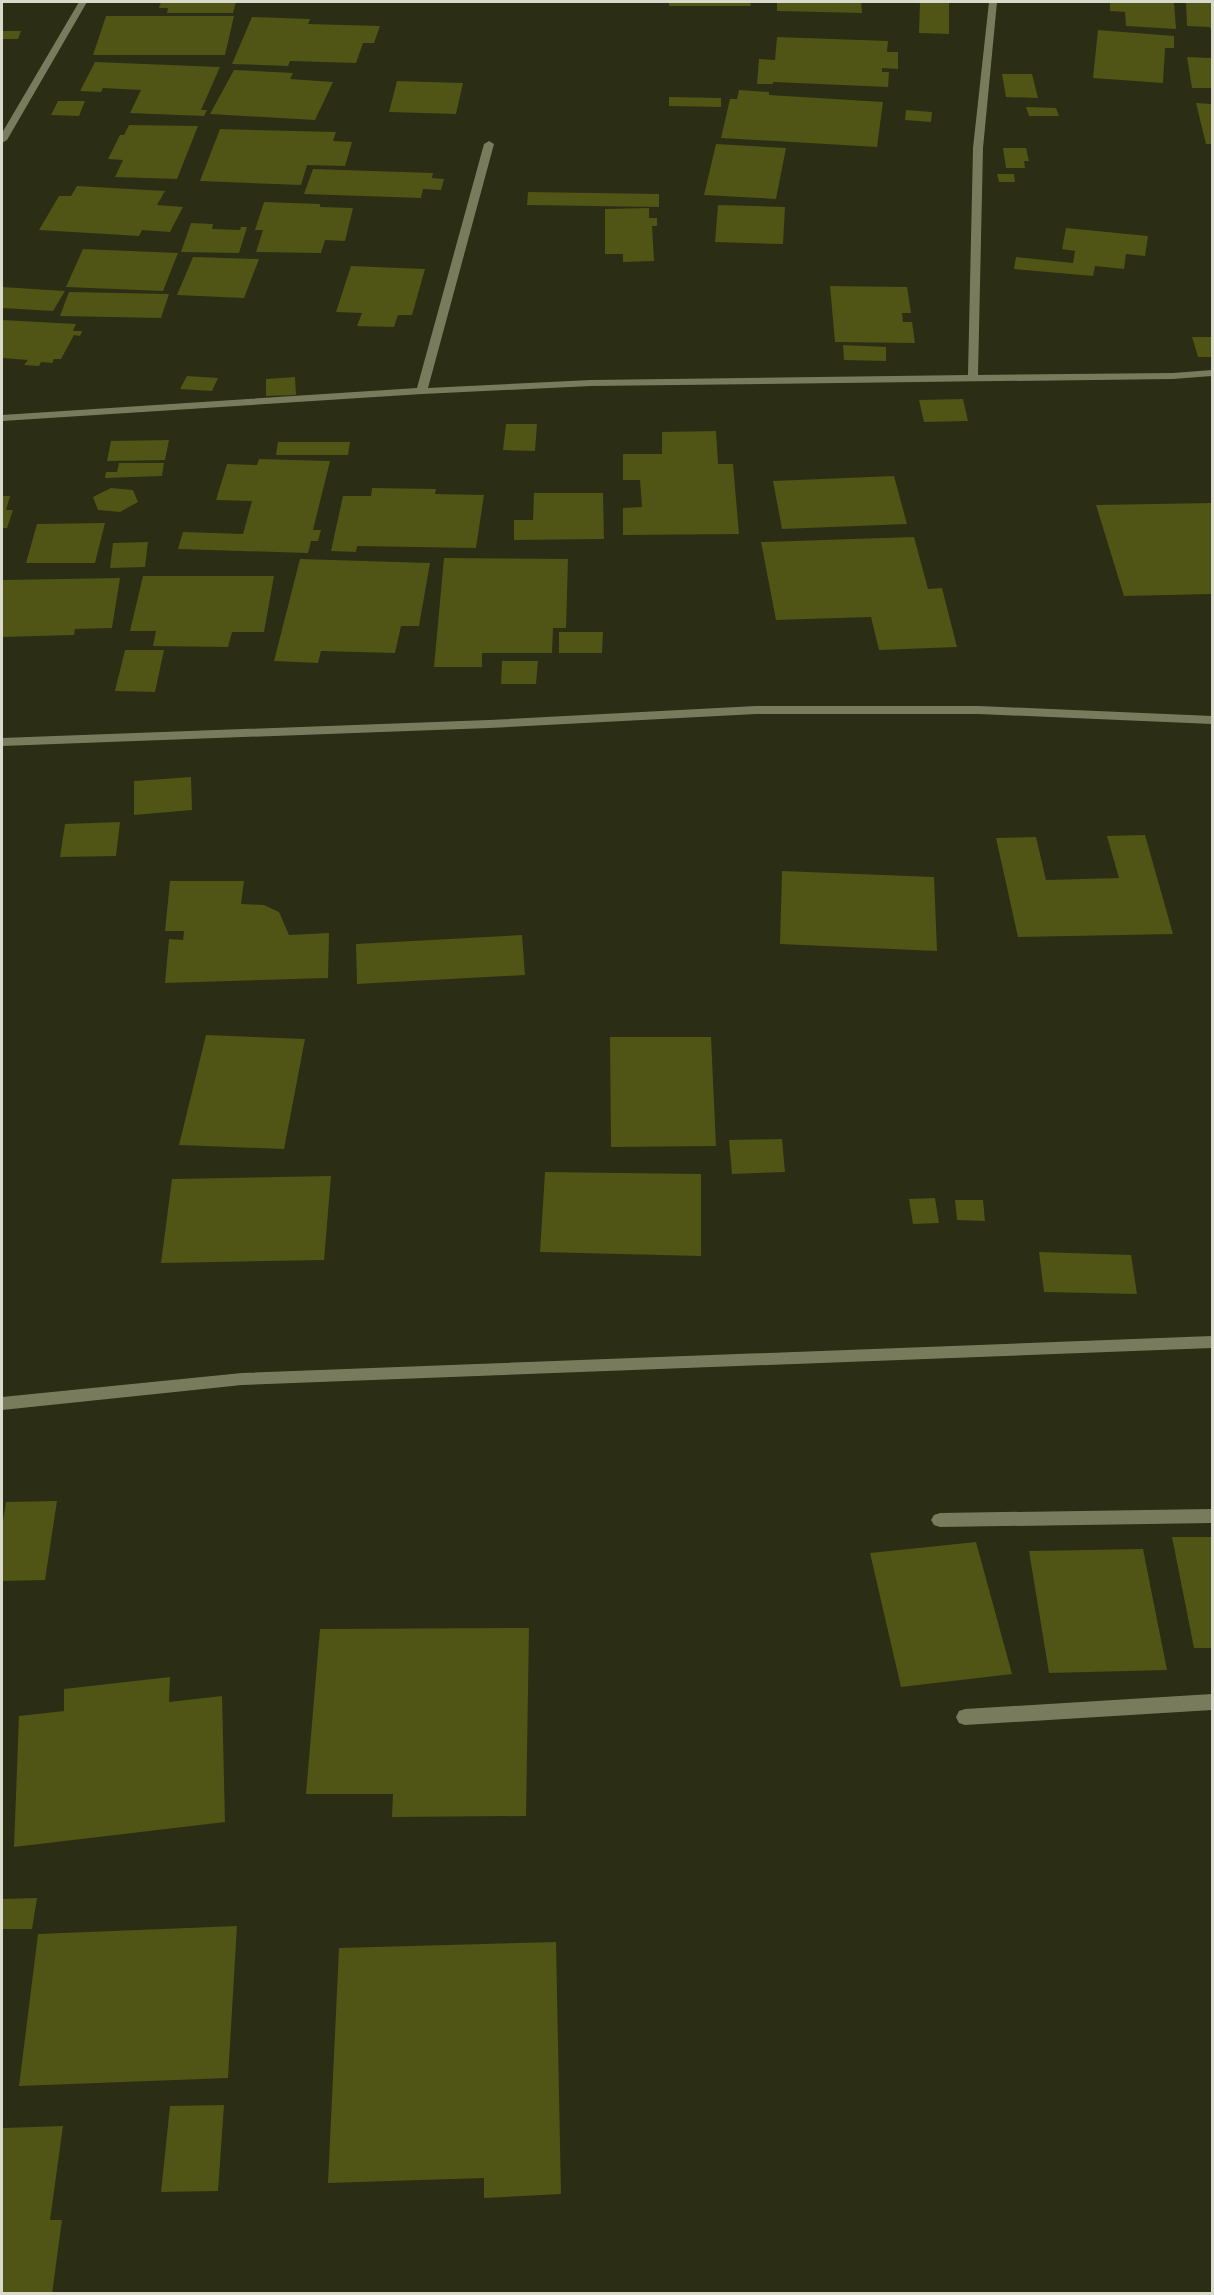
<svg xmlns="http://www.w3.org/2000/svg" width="1214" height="2295" font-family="'Nunito Sans',sans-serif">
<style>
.building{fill:#505414}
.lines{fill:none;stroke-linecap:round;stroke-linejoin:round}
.minor{fill:#797c5c;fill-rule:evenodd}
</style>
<rect width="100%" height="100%" fill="#2b2d15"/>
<!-- building -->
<path class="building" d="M161,2H236L233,13H167L168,8H159Z
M669,2H750L751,6H669Z
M777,2H861L862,13L777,11Z
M920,2H949V34L919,33Z
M1110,2H1174L1176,29L1126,26L1125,12L1110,11Z
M1186,2H1212V34L1210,27L1187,26Z
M106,16H234L225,55H93Z
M252,17L310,19L308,24L380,26L374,43H363L356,63L290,61L288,66L232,64Z
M1098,30L1174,36V48H1165L1163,83L1093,78Z
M2,31H21L18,39H2Z
M777,37L888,41L887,52H898V69L882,68V72H889L888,87L773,82V84H757L759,59L775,60Z
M1187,57L1212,58V88H1192Z
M95,62L220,67L201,110H207L204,116L130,113L141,90L103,88L101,92L80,91Z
M234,70L293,73L290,79L333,82L315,120L210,114Z
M1002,74H1032L1038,98L1006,97Z
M397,81L463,83L456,114L389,112Z
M739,90L769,92V95L883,102L877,147L721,138L730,99H737Z
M669,97L721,98V107L669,106Z
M58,101H85L79,116L51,115Z
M1196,103L1212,104V144H1206Z
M1026,107L1056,108L1059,116H1029Z
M906,110L932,112L931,122L905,120Z
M129,125L198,126L177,179L115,177L123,160L108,159L120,135H124Z
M220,129L336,132L333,141L352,142L345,166L307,165L301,185L200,181Z
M716,144L786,148L776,199L704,195Z
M1003,148H1026L1029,161H1024L1025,168H1006Z
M313,169L433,173L432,178L444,179L441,190L423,189L421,198L304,194Z
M997,174H1014L1015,182H999Z
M77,186L165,191L157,205L183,207L170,232L142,230L139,236L39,230L59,196H71Z
M528,192L659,194V207L527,205Z
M264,202L320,204V207L353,208L345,241L325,240L321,253L256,252L263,230H255Z
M718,205L785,207L783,244L715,242Z
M649,208V218H657V226H652L654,261L623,262V254H605V209Z
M191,223L213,224L212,229L240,230L241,227H247L239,253L181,252Z
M1066,228L1148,236L1145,256L1126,254L1124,269L1095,266L1093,276L1014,269L1016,257L1073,263L1075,251L1062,249Z
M83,249L178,253L163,291L66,287Z
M193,257L259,259L244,298L177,295Z
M351,266L425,269L412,315H398L394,327L357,326L362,313L336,312Z
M830,286L907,287L911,313H902L903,322H912L915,343L835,342Z
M2,287L65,291L53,311L2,308Z
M69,292L169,294L161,318L60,316Z
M2,320L76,324L73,331H82L80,336L74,335L61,359H54L52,363L41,362L39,366L24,365L28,360L2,358Z
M1192,337H1212V357H1198Z
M843,345L886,347V361L844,360Z
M187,376L218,378L212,391L180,389Z
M295,377L296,395L266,396V379Z
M963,399L968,421L924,422L919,400Z
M506,424H537L535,451L503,450Z
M716,431L718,464H733L739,534L623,535V508L642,507L640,480H623V454H662V432Z
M169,440L165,460L107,461L111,441Z
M278,442H350L348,455H276Z
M259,459L330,461L313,530H321L318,541H311L308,553L178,549L183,532L243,534L252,501L216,500L227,464L257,465Z
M119,463H164L162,476L105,478L106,472H117Z
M894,476L907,524L782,529L773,481Z
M111,488L133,490L138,502L120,512L98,510L93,497Z
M372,488L436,489L435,494L484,495L476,548L357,546L356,552L331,551L343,496H371Z
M534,493H603L604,539L514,540V520H533Z
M2,496H10L6,510H13L7,528H2Z
M1212,503V594L1124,596L1096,505Z
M105,523L95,563H26L37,524Z
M914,537L928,589L942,588L957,647L879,650L871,617L776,620L761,542Z
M148,542L145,567L110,568L113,543Z
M444,558L568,559L566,628H553L552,653H482V667H434Z
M300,559L430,563L419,626H401L395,653L321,651L318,663L274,661Z
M143,576H274L264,632H232L228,647L153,646L156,631H130Z
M120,578L112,628L75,629L74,635L2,637V580Z
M559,632H603L602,653H559Z
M125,650H164L155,692L115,691Z
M502,661H538L536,684H501Z
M191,777L192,810L134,815V781Z
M120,822L116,856L60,857L65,824Z
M1145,835L1173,934L1018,937L996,838L1036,837L1046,880L1119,878L1107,836Z
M782,871L934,877L937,951L780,944Z
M170,881H244L241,904L264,905L279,912L289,935L329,933L328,978L165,983L169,939L183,940L184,931H165Z
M522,935L525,975L357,984L356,944Z
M206,1035L305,1039L284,1149L179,1145Z
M610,1037H711L716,1146L611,1147Z
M782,1139L785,1172L732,1174L729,1140Z
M545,1172L701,1174V1256L540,1252Z
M331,1176L324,1260L161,1263L172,1179Z
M935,1198L939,1223L913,1224L909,1199Z
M955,1200H983L985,1221L957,1220Z
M1039,1252L1131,1255L1137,1294L1044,1292Z
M57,1501L45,1580L2,1581V1527L6,1502Z
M1172,1537H1212V1648H1194Z
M976,1542L1012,1674L901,1687L870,1553Z
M1143,1549L1167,1670L1049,1673L1029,1551Z
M529,1628L526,1816L392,1817L393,1794H306L320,1629Z
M170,1677L169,1702L222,1696L225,1822L14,1847L19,1716L64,1711V1689Z
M37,1898L32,1929H2V1899Z
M237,1926L228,2078L19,2086L38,1934Z
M556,1942L561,2194L484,2198V2178L328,2183L339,1948Z
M224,2105L218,2191L161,2192L170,2106Z
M63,2126L50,2220H62L52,2294H2V2128Z"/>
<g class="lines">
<!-- minor -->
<path class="minor" d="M79,2H87L7,140L2,143V133Z
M989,2H997L983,148L978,375L1173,373L1212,370V376L1173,379L591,386L422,394L2,421V415L417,388L484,144L489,141L494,144L428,388L591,380L968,375L973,148Z
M756,706H979L1212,716V724L979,714H756L489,728L2,746V738L489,720Z
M1212,1336V1348L242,1385L2,1410V1397L242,1373Z
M1212,1509V1523L940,1527L934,1525L931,1520L934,1515L940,1513Z
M1212,1694V1710L965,1725L959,1723L956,1717L959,1711L965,1709Z"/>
</g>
<!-- border -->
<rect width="1214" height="2295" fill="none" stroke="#d8dacb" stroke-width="6"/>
</svg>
